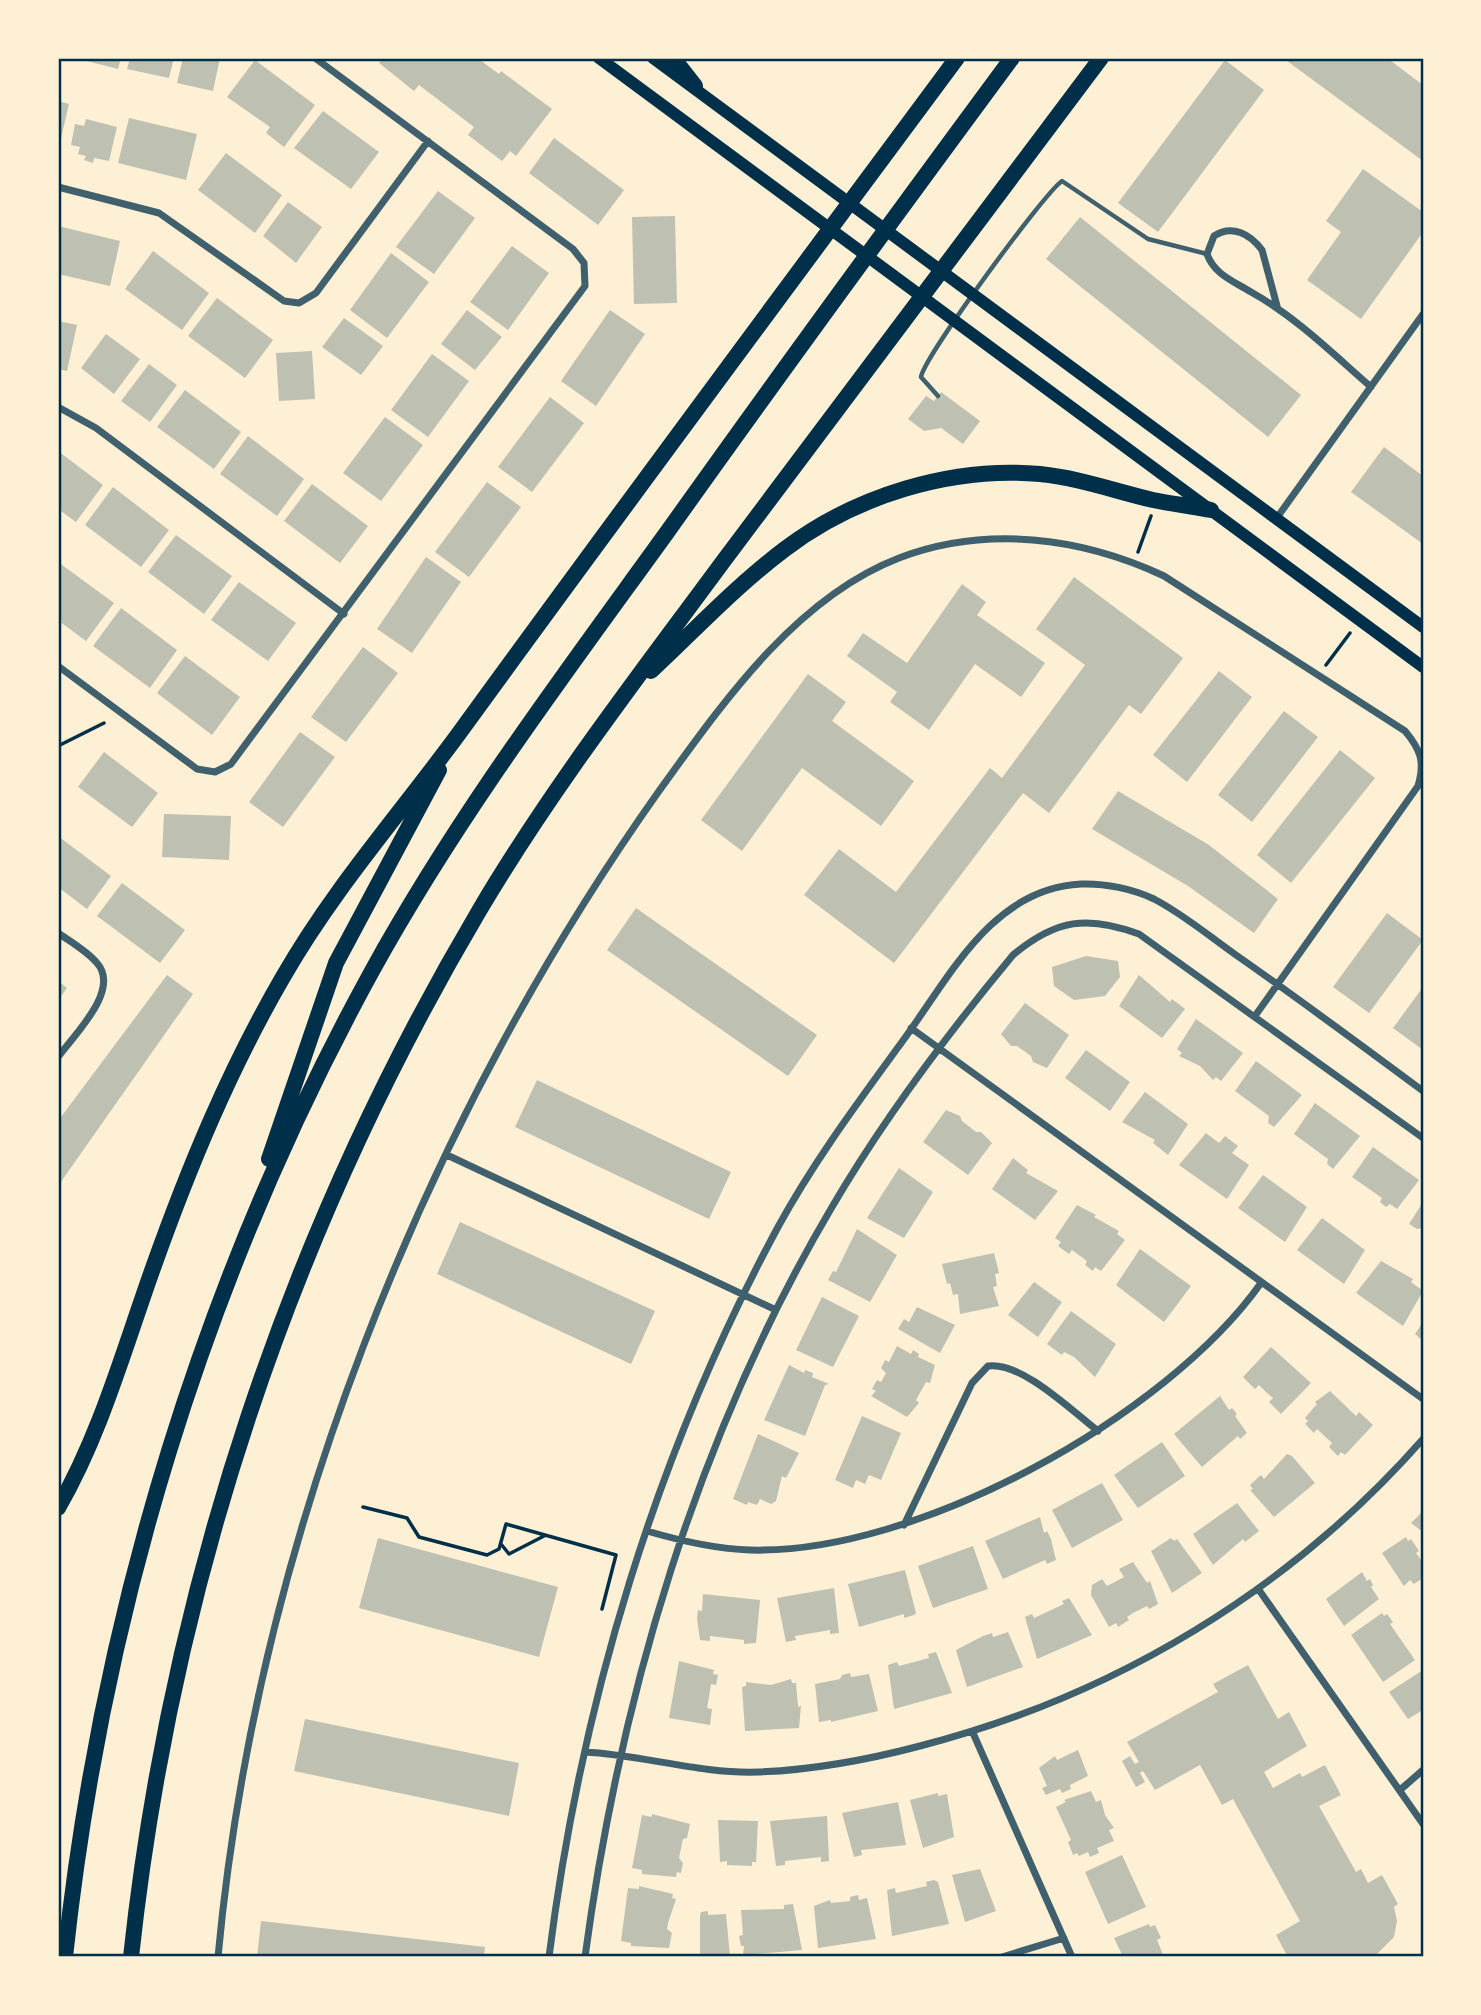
<svg xmlns="http://www.w3.org/2000/svg" width="1481" height="2015" font-family="Overpass,sans-serif">
<style>
.building{fill:#bec0b2}
.lines{fill:none;stroke-linecap:round;stroke-linejoin:round}
.path{stroke:#003049;stroke-width:3.5}
.service{stroke:#3f606c;stroke-width:4.5}
.minor{stroke:#3f606c;stroke-width:7}
.secondary{stroke:#003049;stroke-width:12}
.motorway{stroke:#003049;stroke-width:16}
.neatline{fill:none;stroke:#003049;stroke-width:2.5}
</style>
<rect width="100%" height="100%" fill="#fdf0d5"/>
<!-- building -->
<path class="building" d="M75,58H121L118,69Z
M130,58H174L169,78L127,69Z
M183,58H220L213,91L177,83Z
M383,58H477L499,74L501,71L552,109L516,156L510,151L502,161L468,135L474,127L419,85L414,91L379,63Z
M1283,58H1387L1423,85V161Z
M255,60L315,105L284,147L266,133L270,127L227,97Z
M1225,60L1264,90L1158,232L1118,203Z
M58,101L69,104L59,147H58Z
M323,111L379,152L351,189L294,148Z
M129,118L197,134L186,180L118,163Z
M86,119L117,127L109,161L94,158L93,163L84,160L86,156L78,154L80,147L71,145L75,124L84,126Z
M554,138L624,190L598,225L529,173Z
M226,153L282,195L255,233L198,190Z
M1363,169L1423,212V232L1361,319L1307,280L1341,232L1326,221Z
M438,191L475,218L434,274L396,247Z
M288,202L322,227L296,263L263,236Z
M675,216L677,303L634,304L632,217Z
M1080,217L1301,395L1268,437L1046,259Z
M58,226L120,241L110,286L58,274Z
M512,246L549,273L508,330L470,302Z
M153,251L209,293L182,330L125,289Z
M391,253L429,282L387,338L350,310Z
M217,298L273,340L245,378L188,336Z
M467,310L502,337L475,370L441,344Z
M610,310L645,334L596,406L561,381Z
M344,318L383,346L361,375L322,347Z
M58,321L77,325L67,371L58,369Z
M106,334L140,359L114,394L81,368Z
M312,351L315,399L279,401L276,353Z
M432,354L469,381L428,437L391,410Z
M149,364L177,385L150,422L121,401Z
M185,390L241,432L214,469L157,427Z
M941,392L980,421L963,444L941,428L924,431L908,419L926,396L934,401Z
M550,397L584,423L532,492L498,467Z
M385,417L423,445L381,501L343,473Z
M248,436L304,479L277,516L220,474Z
M1384,447L1423,476V544L1351,492Z
M58,451L103,485L76,522L58,509Z
M487,482L521,507L469,577L435,552Z
M312,484L368,526L340,563L284,521Z
M113,487L169,530L141,567L85,525Z
M176,535L232,576L204,614L148,572Z
M426,557L461,582L412,653L377,629Z
M58,562L114,603L86,641L59,621H62L58,618Z
M1074,577L1183,658L1141,714L1129,705L1049,813L1023,793L894,963L804,895L839,849L896,892L990,768L1002,778L1085,665L1036,629Z
M239,582L296,623L268,661L211,620Z
M962,584L986,602L977,615L1045,663L1021,697L975,664L929,730L890,702L897,692L847,656L863,633L907,663Z
M121,608L177,650L150,688L93,646Z
M363,647L398,673L346,742L311,717Z
M185,656L240,697L212,735L157,693Z
M1219,671L1252,697L1187,782L1153,755Z
M808,674L846,702L832,721L914,781L881,826L802,768L742,851L701,820Z
M1284,711L1318,737L1252,822L1218,795Z
M300,732L335,757L283,827L249,802Z
M1340,750L1375,778L1291,883L1257,855Z
M104,752L158,793L132,827L78,787Z
M1118,791L1209,845L1278,899L1254,933L1188,886L1092,829Z
M164,814L231,816L229,860L162,857Z
M58,836L111,876L87,909L58,887Z
M122,883L185,930L160,963L97,916Z
M636,908L817,1035L788,1076L607,950Z
M1387,913L1423,940L1369,1013L1333,987Z
M1086,956L1118,961L1120,977L1105,996L1074,1000L1054,986L1052,967Z
M167,975L193,994L58,1186V1121Z
M1139,975L1170,1002L1172,999L1185,1009L1162,1038L1119,1006Z
M58,981L67,988L58,1000Z
M1423,987V1050L1393,1028Z
M1025,1003L1069,1035L1047,1068L1033,1062L1031,1056L1017,1046H1011L1001,1034Z
M1196,1019L1243,1053L1221,1081L1216,1077L1213,1080L1200,1066L1179,1056L1182,1053L1177,1049Z
M1086,1050L1130,1082L1110,1111L1065,1078Z
M1256,1061L1302,1095L1274,1127L1268,1123L1269,1116L1235,1091Z
M537,1080L731,1172L709,1219L515,1127Z
M1145,1092L1188,1124L1168,1155L1153,1143L1155,1140L1122,1122Z
M1315,1103L1360,1136L1333,1169L1327,1164L1328,1159L1294,1134Z
M946,1110L960,1116L962,1121L976,1132H981L992,1143L968,1175L923,1142Z
M1206,1133L1219,1143L1225,1136L1238,1146L1232,1153L1249,1165L1227,1199L1179,1165Z
M1373,1147L1419,1180L1397,1209L1390,1204L1386,1207L1380,1202L1382,1198L1352,1177Z
M1013,1158L1028,1170L1026,1173L1058,1191L1035,1220L992,1189Z
M899,1168L933,1192L904,1238L867,1218Z
M1263,1175L1307,1207L1285,1242L1238,1208Z
M1423,1202V1228L1417,1229L1409,1224Z
M1077,1205L1096,1215L1094,1217L1119,1231L1117,1234L1125,1240L1101,1271L1095,1267L1093,1271L1085,1265L1087,1261L1072,1250L1069,1254L1058,1246L1061,1242L1055,1238Z
M1322,1218L1365,1250L1344,1284L1297,1250Z
M460,1222L655,1311L631,1364L437,1274Z
M857,1229L897,1255L870,1302L828,1280L833,1271L836,1272Z
M1140,1249L1191,1286L1164,1322L1116,1285Z
M994,1253L999,1273L995,1274L997,1286L993,1287L999,1306L960,1314L958,1294L953,1295L950,1283L947,1284L942,1264Z
M1381,1261L1413,1279L1411,1282L1423,1291L1403,1326L1356,1293Z
M1034,1282L1062,1302L1038,1337L1008,1315Z
M822,1297L859,1316L833,1367L796,1350Z
M917,1307L955,1325L940,1353L898,1329L904,1319L909,1322Z
M1071,1311L1116,1344L1095,1377L1074,1357L1064,1352L1062,1355L1047,1344Z
M1423,1322V1341L1415,1334Z
M897,1346L911,1354L913,1350L919,1354L918,1357L935,1365L930,1383L926,1382L916,1400L919,1403L907,1417L871,1396L876,1391L872,1389L877,1380L881,1382L886,1373L881,1368L885,1360L889,1362Z
M1271,1347L1311,1383L1281,1414L1269,1402L1273,1398L1266,1392L1259,1385L1255,1389L1243,1377Z
M789,1365L804,1373L805,1370L813,1373L812,1377L829,1384L825,1385L805,1436L764,1420Z
M1330,1391L1356,1416L1359,1412L1373,1425L1345,1455L1341,1452L1338,1456L1329,1447L1332,1443L1317,1429L1314,1433L1305,1424L1308,1421L1305,1418L1317,1404L1315,1402Z
M1220,1396L1229,1410L1232,1408L1237,1414L1235,1416L1247,1433L1240,1439L1238,1436L1202,1467L1174,1434Z
M862,1416L901,1433L881,1480L869,1475L865,1484L856,1480L853,1488L835,1480Z
M758,1434L799,1453L786,1478L782,1476L776,1501L771,1504L760,1499L757,1505L748,1502L747,1505L733,1499Z
M1162,1442L1185,1476L1138,1508L1114,1475Z
M1287,1454L1292,1456L1315,1483L1274,1517L1250,1490L1253,1489L1250,1485L1261,1475L1264,1479Z
M1102,1483L1123,1520L1072,1548L1052,1510Z
M1237,1503L1259,1531L1245,1542L1243,1539L1213,1565L1193,1534Z
M1423,1511V1532L1411,1523Z
M1040,1517L1044,1533L1047,1531L1051,1539L1056,1560L1047,1564L1045,1560L1003,1579L985,1541Z
M1406,1537L1408,1541L1411,1539L1419,1551L1416,1553L1423,1563V1578L1414,1584L1410,1580L1404,1586L1382,1553Z
M378,1538L558,1587L539,1657L359,1608Z
M1171,1538L1174,1541L1177,1539L1202,1573L1172,1593L1151,1551Z
M973,1546L988,1589L933,1608L918,1566Z
M1133,1562L1147,1583L1150,1581L1158,1604L1149,1609L1147,1606L1133,1613L1127,1617L1129,1620L1118,1627L1116,1623L1109,1627L1091,1595L1092,1585L1102,1579L1107,1586L1113,1583L1124,1577L1119,1569Z
M905,1570L916,1613L914,1615L904,1618V1614L859,1627L848,1584Z
M1362,1572L1367,1581L1370,1579L1373,1585L1371,1587L1379,1599L1344,1626L1326,1599Z
M834,1588L839,1633L830,1634V1630L795,1636L796,1640L786,1642L777,1598Z
M703,1594L760,1600L756,1643L744,1644V1640L710,1636V1641L700,1640L697,1619L698,1610L702,1611Z
M1069,1598L1092,1635L1037,1659L1025,1617L1032,1614L1034,1618L1064,1604L1062,1601Z
M1382,1613L1384,1616L1387,1614L1393,1622L1390,1624L1415,1660L1383,1682L1351,1635Z
M1008,1632L1023,1667L967,1687L956,1650L983,1636L992,1633L993,1637Z
M936,1652L952,1693L894,1709L888,1665L897,1662L899,1666L929,1658L928,1654Z
M679,1661L714,1670L713,1674L718,1675L716,1685L711,1684L709,1697L707,1708L712,1709L710,1725L669,1718Z
M1248,1665L1278,1719L1289,1712L1307,1746L1264,1772L1273,1788L1300,1773L1302,1777L1325,1765L1341,1795L1319,1806L1356,1872L1361,1869L1368,1883L1382,1875L1398,1904L1394,1907L1397,1921L1394,1937L1374,1957H1288L1276,1935L1300,1921L1233,1799L1222,1805L1200,1765L1155,1790L1143,1771L1140,1773L1145,1782L1136,1787L1122,1761L1130,1756L1135,1764L1139,1762L1127,1742L1218,1692L1213,1684Z
M1423,1670V1710L1408,1719L1389,1692Z
M850,1673L851,1677L869,1674L878,1711L831,1722V1720L819,1722L815,1684L840,1679L842,1675Z
M791,1679L792,1683H796L798,1707L801,1706L799,1728L745,1731L742,1687L746,1686V1682L771,1685Z
M305,1719L519,1763L509,1816L294,1771Z
M1078,1750L1088,1776L1070,1785L1071,1789L1062,1793L1060,1789L1046,1795L1042,1788L1047,1786L1039,1768L1055,1756L1057,1760Z
M1091,1791L1096,1802L1101,1800L1105,1815L1114,1828L1109,1830L1114,1841L1097,1848L1099,1853L1090,1857L1088,1852L1079,1856L1077,1853L1073,1855L1068,1842L1071,1840L1056,1807L1066,1802L1064,1800Z
M938,1793V1796L947,1794L954,1837L923,1848L910,1800Z
M898,1802L906,1845L861,1850L862,1855L854,1857L842,1813Z
M652,1814L690,1824L687,1838L683,1839L679,1858L683,1863L681,1873L677,1872L676,1877L642,1874V1870L632,1868L642,1815L652,1817Z
M827,1816L829,1861L821,1862V1857L785,1861V1865L776,1866L770,1821Z
M718,1820L758,1821L756,1862H752V1866L727,1865V1861L720,1862Z
M1122,1855L1146,1907L1108,1924L1085,1872Z
M980,1869L996,1911L965,1922L952,1875Z
M934,1880L938,1882L949,1924L892,1936L887,1890L895,1888L896,1893L927,1886L926,1882Z
M639,1886L673,1894L672,1898L676,1899L668,1923L667,1929L672,1933L669,1948L631,1946V1943L621,1941L628,1888L639,1889Z
M858,1895L859,1900L867,1898L876,1939L818,1948L814,1906L830,1900L831,1903L850,1901V1897Z
M793,1904L802,1950L743,1955L744,1946H741L739,1936L743,1935L741,1910L784,1909V1905Z
M708,1911V1915L726,1914L730,1956L700,1957V1916L701,1912Z
M261,1921L485,1947L484,1957H257Z
M1149,1924L1150,1927L1155,1925L1161,1938L1157,1940L1164,1957H1123L1114,1938Z"/>
<g class="lines">
<!-- path -->
<path class="path" d="M1138,552L1151,516
M1326,665L1350,633
M58,746L104,723
M363,1507L407,1518L419,1537L487,1555L499,1549L506,1524L616,1555L602,1609
M501,1544L509,1554L544,1536"/>
<!-- service -->
<path class="service" d="M938,396L921,377C924,357 1044,193 1062,181L1148,239L1207,254"/>
<!-- minor -->
<path class="minor" d="M58,187L159,213L284,301L299,303L316,293L428,141
M1277,306L1262,250C1250,234 1232,224 1214,236L1207,254C1214,274 1233,281 1251,292C1296,317 1333,354 1371,387
M58,407L96,428L344,614
M1276,519L1423,314
M58,666L197,769L215,772L231,764L585,286L584,263L573,249L315,58
M58,933C71,942 87,951 97,963C121,990 74,1035 58,1057
M911,1028L1423,1399
M447,1155L776,1310
M904,1525L972,1383L988,1366C1021,1361 1072,1411 1098,1431
M647,1531C681,1541 715,1549 750,1550C916,1555 1166,1417 1261,1283
M1259,1590L1423,1824
M973,1733L1072,1957
M585,1752C643,1755 700,1774 758,1772C814,1770 867,1760 920,1746C1115,1696 1290,1590 1423,1439
M1400,1790L1423,1770
M218,1957C256,1546 421,1127 659,791C722,704 795,598 899,558C986,525 1081,537 1164,576L1405,731C1421,750 1425,762 1418,786L1255,1016
M549,1957C581,1703 656,1453 778,1227C815,1159 862,1097 907,1035C952,972 995,888 1081,884C1105,883 1133,889 1154,899C1183,914 1209,936 1236,955C1299,999 1361,1045 1423,1091
M585,1957C620,1697 697,1435 832,1207C883,1120 949,1032 1013,955C1056,919 1088,915 1139,934L1423,1138
M1002,1957L1064,1938"/>
<!-- secondary -->
<path class="secondary" d="M599,58L1423,667
M653,58L1423,627"/>
<!-- motorway -->
<path class="motorway" d="M673,58L695,86
M651,671C695,630 737,585 785,549C855,496 951,466 1040,474C1079,478 1115,491 1153,500C1172,504 1192,506 1211,510
M269,1159L336,963L439,770
M58,1508C101,1433 124,1349 153,1268C189,1167 229,1070 283,977C334,888 400,814 460,732C624,506 791,282 957,58
M65,1957C102,1612 205,1275 372,971C458,815 564,675 668,531C781,372 896,215 1012,58
M131,1957C171,1587 289,1232 479,911C551,789 638,677 722,563C848,394 975,226 1101,58"/>
</g>
<!-- border -->
<rect width="1481" height="2015" fill="none" stroke="#fdf0d5" stroke-width="119"/>
<rect x="60" y="60" width="1362" height="1895" class="neatline"/>
</svg>
